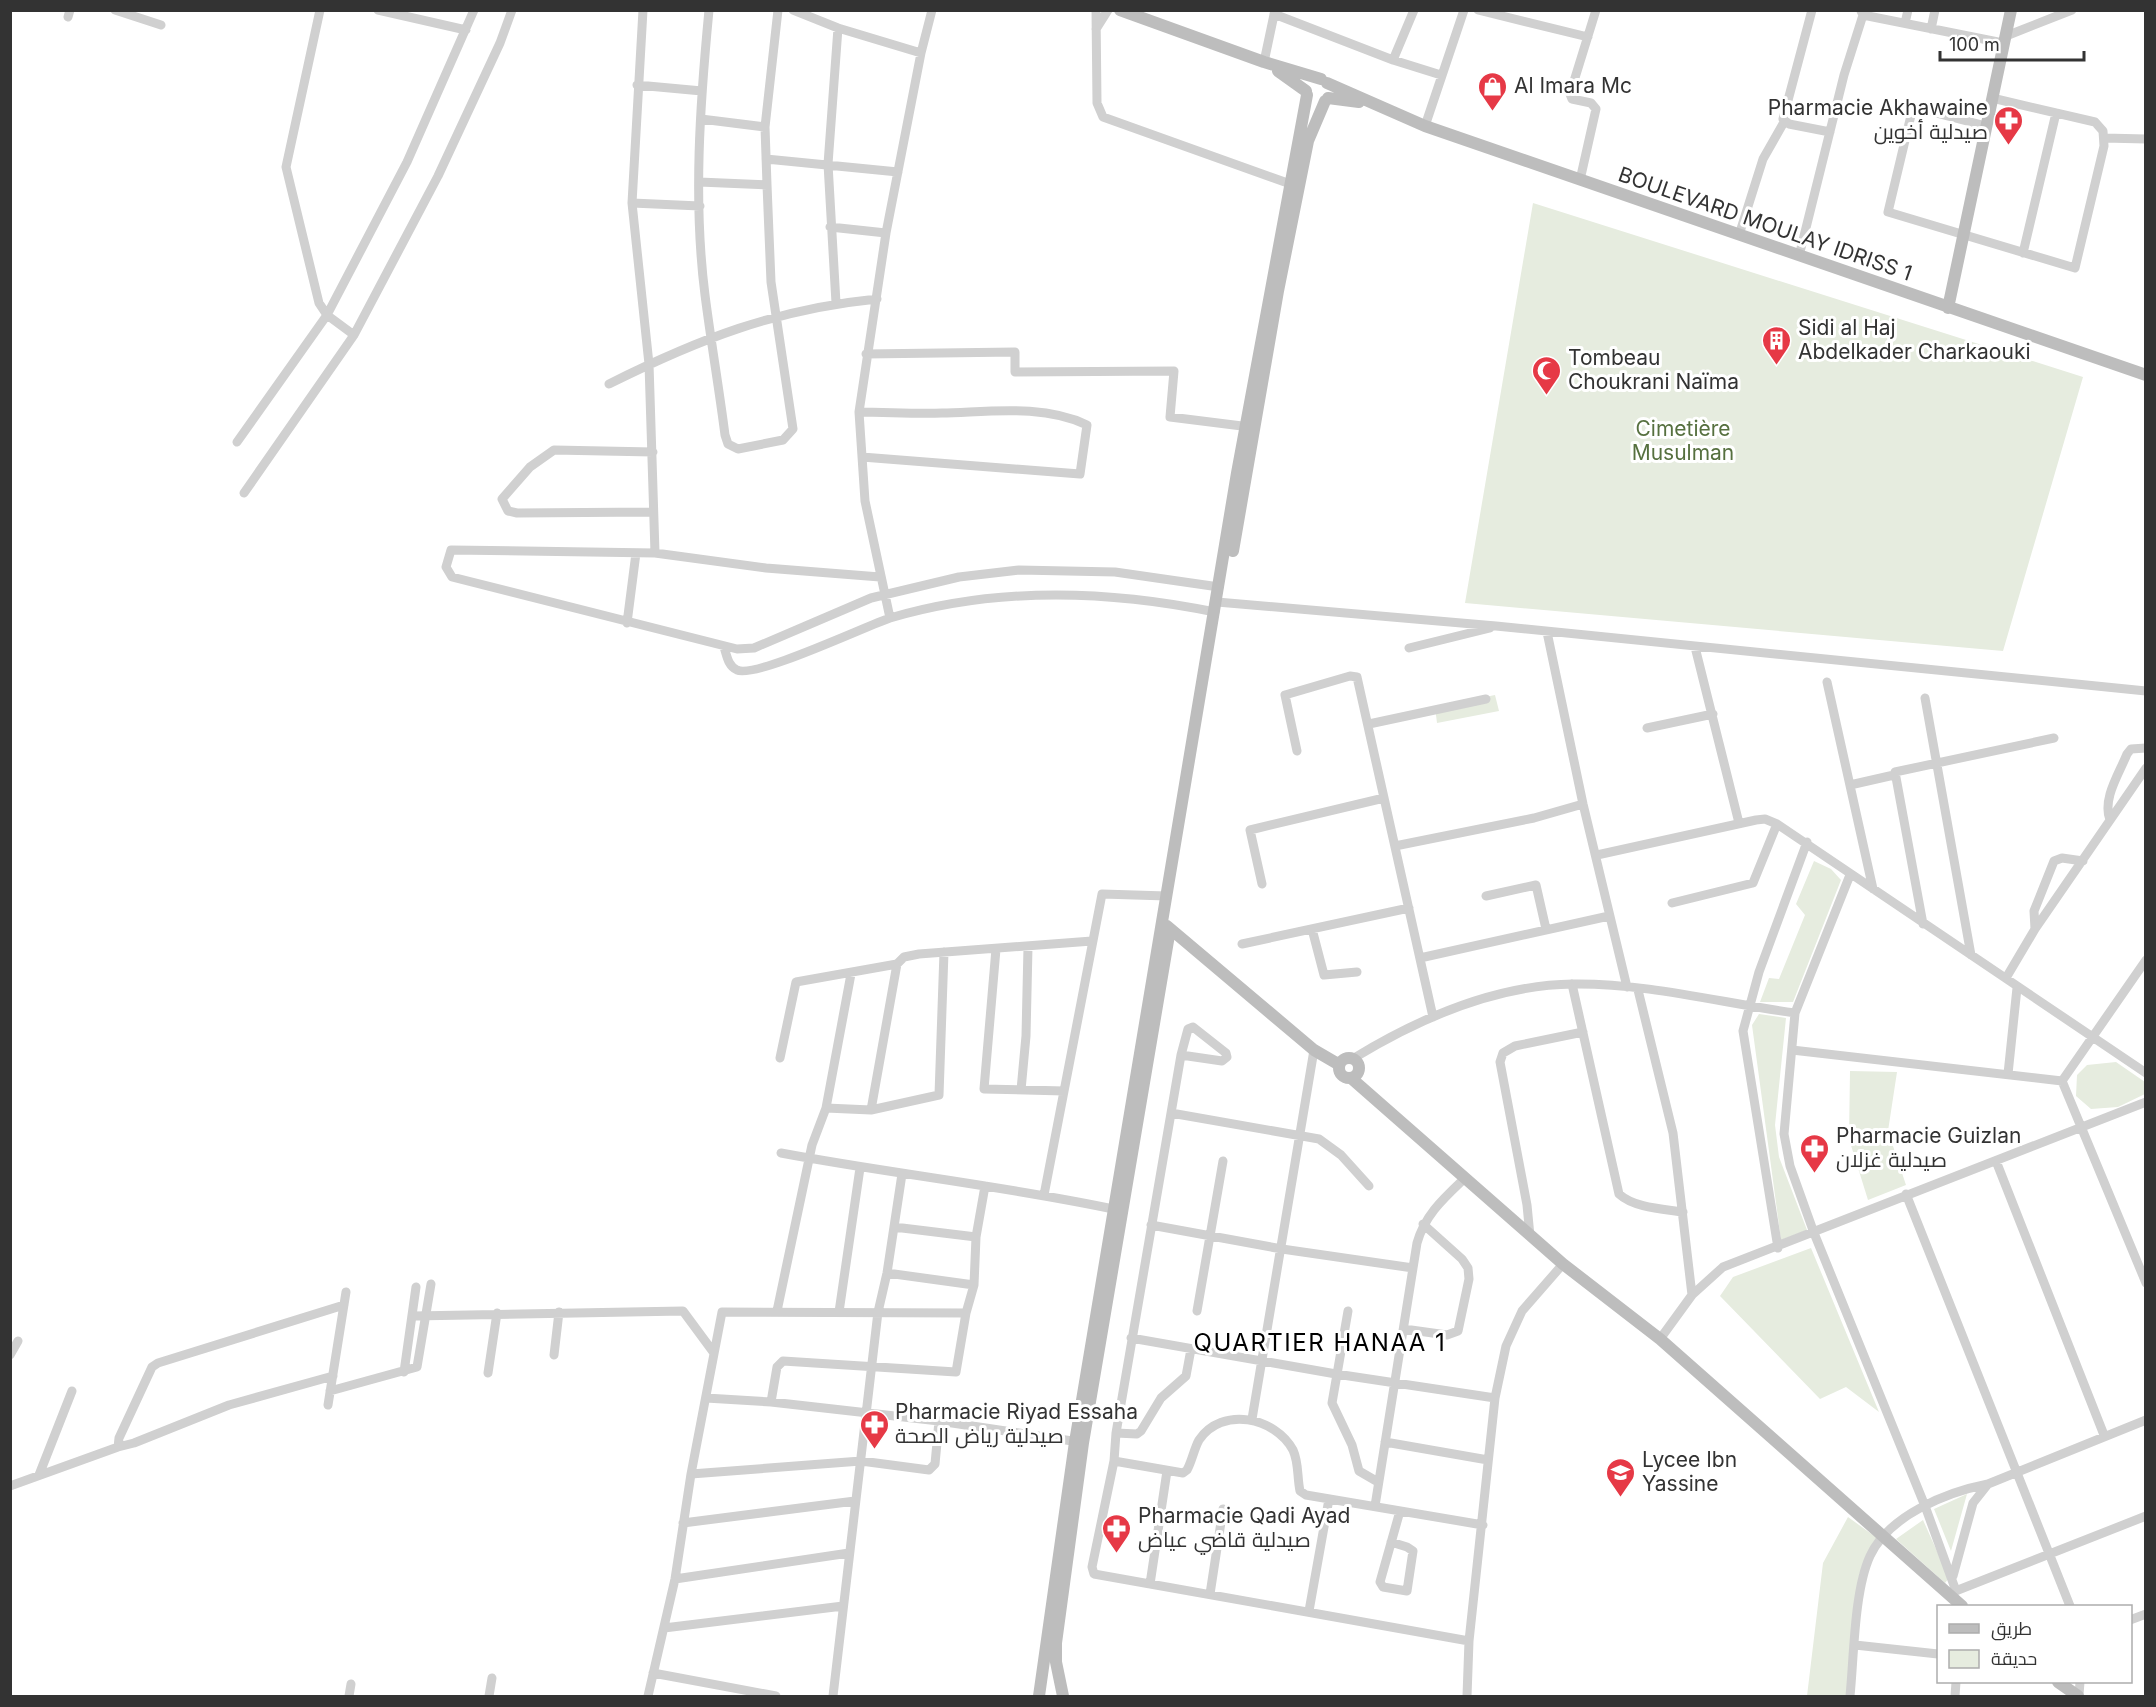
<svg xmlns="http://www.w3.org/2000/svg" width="2156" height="1707" font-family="Inter,Cairo,sans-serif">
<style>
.green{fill:#e6ecdf}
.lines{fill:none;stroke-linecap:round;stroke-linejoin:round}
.street{stroke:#d0d0d0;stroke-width:9}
.secondary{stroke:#bdbdbd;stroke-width:12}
.labels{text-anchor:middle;stroke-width:6;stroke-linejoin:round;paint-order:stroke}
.poi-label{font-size:21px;fill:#333;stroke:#fff;text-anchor:start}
.street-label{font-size:21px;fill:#333;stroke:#fff}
.park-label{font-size:21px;fill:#56703f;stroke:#fff}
.quarter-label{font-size:24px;letter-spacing:1.5px;fill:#000;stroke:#fff}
</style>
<rect width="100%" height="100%" fill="#fff"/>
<!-- green -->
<path class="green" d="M1533,203L2083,377L2003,651L1465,603Z
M1495,695L1499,711L1437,723L1435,707Z
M1814,861L1831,869L1841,880L1793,1002H1760L1769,978L1779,979L1805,915L1796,904Z
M1759,1014L1786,1018L1775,1125L1779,1157L1807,1230L1781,1240L1752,1025Z
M2116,1062L2145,1082V1094L2118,1107L2091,1109L2076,1096L2077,1075L2087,1065Z
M1850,1071L1897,1072L1888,1131L1906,1185L1868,1200L1849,1139Z
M1811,1248L1879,1412L1846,1387L1820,1399L1720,1296L1733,1277Z
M1967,1494L1951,1551L1934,1509Z
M1848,1517L1877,1538L1859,1575L1846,1696H1807L1823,1563Z
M1923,1520L1949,1578L1945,1583L1896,1539Z"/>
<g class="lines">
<!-- street -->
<path class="street" d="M115,10L161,25
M320,10L286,167L319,303L327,315L354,335
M378,10L466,30
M643,10L632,203L649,364L655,553L451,550L446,567L452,577L737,649L754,648L871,598L959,577L1019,570L1115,572L1219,587
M709,10C700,104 693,201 705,295C711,342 719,388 725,435L728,444L738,449L783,440L793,429L771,282L767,185L765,127L778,10
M793,10L838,28L921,53
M1096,10L1097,103L1103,117L1296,186
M1478,10L1588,37
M1812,10L1783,119L1789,124L1830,132
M1861,11L1863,15L2003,43
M1274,14L1393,60L1441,75
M68,17L70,10
M1905,23L1908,10
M1096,29L1108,10
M1931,29L1935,10
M2006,36L2072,10
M1393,60L1414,10
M1264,62L1275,10
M637,85L702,91
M701,119L765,127
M1425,126L1464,10
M1986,126L1913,107L1888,212L2075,268L2104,146L2103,131L2095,122L1992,98
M2104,138L2146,139
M766,159L898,172
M1580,180L1596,109L1591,103L1572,99L1570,94L1596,10
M699,182L767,185
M632,203L700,206
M830,227L886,233
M1739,235L1763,159L1784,122
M2023,253L2056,113
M1799,256L1844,75L1863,15
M836,303L828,164L838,28
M866,354L1015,352V372L1174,371L1170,417L1250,427
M609,384C699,339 776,309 877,299
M859,412L886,233L921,53L932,10
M237,442L327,315L407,162L474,10
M862,457L1080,474L1087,425C1043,404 989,412 942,413C914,414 887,412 859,412L865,501L890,618C995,587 1108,590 1215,612
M244,493L354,335L438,176L500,43L512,10
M652,512L517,513L508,511L502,499L530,467L554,450L653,452
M655,553L766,568L880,577
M1217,602L1496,626L2146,691
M627,623L636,553
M1547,632L1583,804L1627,987
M724,647C727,656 728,666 737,670C754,679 866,626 890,618
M1695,647L1739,823
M1409,648L1490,628
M1827,682L1873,889
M1925,698L1971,955
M1369,724L1486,699
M1647,728L1713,714
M1297,751L1285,695L1350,676L1357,677L1433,1017
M1850,785L1894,775
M2110,820C2102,799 2119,774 2127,754L2131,749L2146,748
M1395,846L1534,818L1583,804
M1597,855L1756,820L1765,819L1777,824L2146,1073
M1850,875L1795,1013L1784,1134L1790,1166L1814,1233L1925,1506L1956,1591
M1262,884L1250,830L1384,798
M1486,896L1536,885L1546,929
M1672,903L1753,883L1777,824
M1923,924L1895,772L2054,738
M1312,929L1324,975L1357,972
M2035,929L2034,911L2054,861L2062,858L2083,861
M1242,944L1409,908
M996,949L984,1089L1064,1091
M1420,958L1609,916
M2006,978L2035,929L2146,768
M1572,984L1619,1194C1634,1208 1664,1209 1683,1212
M1638,990L1673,1133L1692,1295
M1792,1050L2062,1081L2146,960
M1181,1055L1222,1061L1227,1057L1226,1053L1193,1027L1188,1029L1181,1055L1116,1433L1114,1461L1092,1567L1094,1574L1469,1641
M780,1058L796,982L897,964L904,957L919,954L1092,941
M1354,1058C1418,1019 1496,985 1573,984C1647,983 1722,1003 1795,1013
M2008,1074L2017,988
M2062,1081L2146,1283
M1021,1090L1026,1036L1028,947
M826,1108L871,1110L939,1095L944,952
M871,1110L897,964
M1171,1113L1319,1139L1341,1155L1369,1186
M781,1153C893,1174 1006,1186 1118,1210
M1996,1161L2104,1435
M1906,1194L2070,1606
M1044,1195L1102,894L1167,896
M1151,1225L1282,1249L1413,1268
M894,1227L976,1237
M1530,1236L1527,1205L1500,1062L1503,1053L1515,1046L1583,1032
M1778,1248L1743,1031L1759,972L1807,842
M887,1273L974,1285
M777,1311L812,1145L826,1108L851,974
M1197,1311L1223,1161
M1348,1311L1332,1403L1352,1445L1359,1471L1378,1482
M839,1312L860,1168
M413,1316L683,1311L714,1353
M1404,1329L1447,1335L1458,1331L1469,1279L1468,1268L1462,1259L1423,1224
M1131,1338L1336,1374L1495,1398
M1660,1339L1692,1295L1723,1267L2146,1102
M10,1355L18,1341
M554,1355L559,1312
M404,1372L416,1287
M488,1373L497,1313
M330,1391L417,1367L431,1284
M706,1398L771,1402L939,1421L1079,1442
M771,1402L777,1367L783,1361L956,1372L966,1313
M328,1405L346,1292
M1252,1419L1314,1050
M1116,1433L1137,1434L1141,1431L1161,1398L1186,1376L1191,1349
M1385,1442L1488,1460
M118,1447L134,1443L229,1405L333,1376
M1114,1461L1183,1473L1187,1470C1192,1461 1194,1449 1199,1440C1222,1406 1275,1417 1293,1450C1299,1463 1297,1477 1300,1491L1306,1495L1483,1525
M691,1474L861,1461L929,1470L935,1464L939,1421
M39,1475L72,1391
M10,1486L118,1447L119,1438L152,1367L158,1363L344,1305
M1375,1506L1417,1243C1425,1215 1443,1199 1464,1179
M683,1523L855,1501
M1391,1542L1407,1547L1413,1551L1407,1591L1383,1587L1380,1582L1400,1511
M1953,1576L1973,1503L1988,1484
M675,1579L849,1553
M1150,1584L1167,1471
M1953,1592L2146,1516
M1210,1594L1223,1509
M1309,1611L1329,1499
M2130,1620L2146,1614
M664,1628L843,1606
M1855,1645L1938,1654
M653,1673L776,1696
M2079,1695L2080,1682
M349,1696L351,1684
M489,1696L492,1678
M648,1696L675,1579L691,1474L722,1312L966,1313L974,1285L976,1237L985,1186
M833,1696L878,1312L887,1273L902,1174
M1467,1696L1469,1641L1495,1398L1506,1346L1522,1311L1563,1264
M1850,1696C1854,1657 1854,1591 1870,1556C1889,1515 1947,1492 1988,1484L2146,1420
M1955,1696L1956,1682"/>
<!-- secondary -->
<path class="secondary" d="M1120,10L1264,62L1321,79
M1278,71L1306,91
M1327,83L1425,126L2146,375
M1328,98L1359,102
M1948,308L2011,10
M1233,551L1278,291L1308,141L1325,101
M1167,926L1314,1050L1338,1064
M1339 1068a10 10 0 1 1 20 0a10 10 0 1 1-20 0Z
M1351,1078L1563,1264L1660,1339L1962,1606
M2058,1682L2078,1696
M1039,1696L1075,1442L1114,1209L1237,473L1307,95
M1063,1696L1056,1662V1643L1083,1443L1169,935"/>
</g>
<!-- icons -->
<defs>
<symbol id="shop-pin" viewBox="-11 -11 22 30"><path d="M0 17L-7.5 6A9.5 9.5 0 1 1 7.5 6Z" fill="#e63946" stroke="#fff"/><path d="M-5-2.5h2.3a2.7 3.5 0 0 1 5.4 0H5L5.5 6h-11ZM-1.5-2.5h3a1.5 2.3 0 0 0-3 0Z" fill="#fff"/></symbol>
<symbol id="pharmacy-pin" viewBox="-11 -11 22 30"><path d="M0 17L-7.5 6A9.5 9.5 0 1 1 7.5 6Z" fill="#e63946" stroke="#fff"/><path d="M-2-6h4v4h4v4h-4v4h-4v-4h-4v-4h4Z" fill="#fff"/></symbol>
<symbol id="building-pin" viewBox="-11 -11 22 30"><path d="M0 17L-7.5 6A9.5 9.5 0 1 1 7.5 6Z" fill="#e63946" stroke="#fff"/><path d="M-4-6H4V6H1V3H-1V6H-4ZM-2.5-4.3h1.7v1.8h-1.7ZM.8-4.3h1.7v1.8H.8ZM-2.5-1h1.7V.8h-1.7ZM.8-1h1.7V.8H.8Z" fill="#fff"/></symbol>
<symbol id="mosque-pin" viewBox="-11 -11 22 30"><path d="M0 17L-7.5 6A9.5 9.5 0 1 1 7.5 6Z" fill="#e63946" stroke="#fff"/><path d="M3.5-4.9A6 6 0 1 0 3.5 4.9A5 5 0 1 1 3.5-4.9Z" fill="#fff"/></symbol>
<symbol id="university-pin" viewBox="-11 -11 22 30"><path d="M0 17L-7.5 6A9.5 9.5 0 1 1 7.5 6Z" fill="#e63946" stroke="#fff"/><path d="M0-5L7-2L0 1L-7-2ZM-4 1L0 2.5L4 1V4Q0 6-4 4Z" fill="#fff"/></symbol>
</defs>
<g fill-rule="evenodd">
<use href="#shop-pin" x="1476" y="70" width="33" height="45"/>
<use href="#pharmacy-pin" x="1992" y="104" width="33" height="45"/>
<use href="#building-pin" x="1760" y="324" width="33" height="45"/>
<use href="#mosque-pin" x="1530" y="354" width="33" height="45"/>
<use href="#pharmacy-pin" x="1798" y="1132" width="33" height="45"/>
<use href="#pharmacy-pin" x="858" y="1408" width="33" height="45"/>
<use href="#university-pin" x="1604" y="1456" width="33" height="45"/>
<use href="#pharmacy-pin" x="1100" y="1512" width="33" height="45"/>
</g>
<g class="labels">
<!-- poi labels -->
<g class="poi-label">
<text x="1514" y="93">Al Imara Mc</text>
<text x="1988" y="115" text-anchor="end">Pharmacie Akhawaine<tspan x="1988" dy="24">صيدلية أخوين</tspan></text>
<text x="1798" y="335">Sidi al Haj<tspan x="1798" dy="24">Abdelkader Charkaouki</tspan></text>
<text x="1568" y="365">Tombeau<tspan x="1568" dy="24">Choukrani Naïma</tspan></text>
<text x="1836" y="1143">Pharmacie Guizlan<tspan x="1836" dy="24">صيدلية غزلان</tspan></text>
<text x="895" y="1419">Pharmacie Riyad Essaha<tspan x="895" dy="24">صيدلية رياض الصحة</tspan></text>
<text x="1642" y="1467">Lycee Ibn<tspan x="1642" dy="24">Yassine</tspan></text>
<text x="1138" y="1523">Pharmacie Qadi Ayad<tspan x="1138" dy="24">صيدلية قاضي عياض</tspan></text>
</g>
<!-- street labels -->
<g class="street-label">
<text transform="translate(1765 224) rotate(19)" y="7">BOULEVARD MOULAY IDRISS 1</text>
</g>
<!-- park labels -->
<g class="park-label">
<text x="1683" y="436">Cimetière<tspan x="1683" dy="24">Musulman</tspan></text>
</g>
<!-- quarter labels -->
<g class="quarter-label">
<text x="1320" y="1351">QUARTIER HANAA 1</text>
</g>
</g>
<!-- border -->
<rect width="2156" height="1707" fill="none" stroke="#333333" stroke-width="24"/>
<!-- legend -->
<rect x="1937" y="1605" width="195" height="78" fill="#ffffff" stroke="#adadad" stroke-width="1.5"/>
<rect x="1949" y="1624" width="30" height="9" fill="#bdbdbd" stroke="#adadad" stroke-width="1.5"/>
<text x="1991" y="1635" font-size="18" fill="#333333">طريق</text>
<rect x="1949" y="1650" width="30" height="18" fill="#e6ecdf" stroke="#adadad" stroke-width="1.5"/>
<text x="1991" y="1665" font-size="18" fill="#333333">حديقة</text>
<!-- scale -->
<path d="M1940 51v9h144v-9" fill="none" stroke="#333333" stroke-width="3"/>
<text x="1949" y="51" font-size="18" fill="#333333" stroke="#ffffff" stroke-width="4.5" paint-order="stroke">100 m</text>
</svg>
